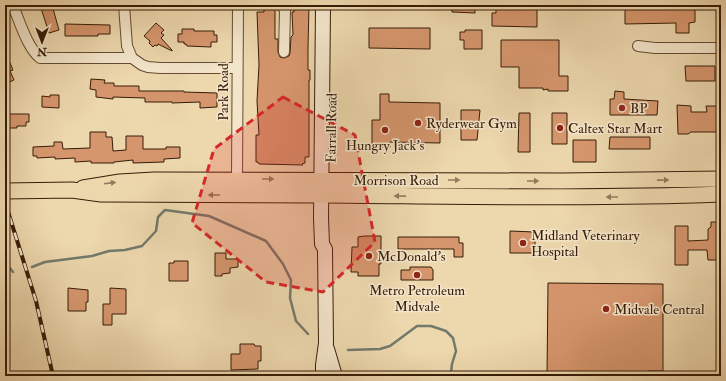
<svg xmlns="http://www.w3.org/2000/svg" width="726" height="381" font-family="'IM FELL Double Pica',serif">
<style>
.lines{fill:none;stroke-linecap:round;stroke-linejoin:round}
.stream{stroke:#727a6c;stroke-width:2.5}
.building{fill:#d6966d;stroke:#371c08}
.street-casing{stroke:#644b31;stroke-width:12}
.secondary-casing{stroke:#371c08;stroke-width:16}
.primary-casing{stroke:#371c08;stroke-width:17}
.street{stroke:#f3e5ca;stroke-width:10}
.secondary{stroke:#f3e5ca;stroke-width:14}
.primary{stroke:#edd7ad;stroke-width:15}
.rail-casing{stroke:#371c08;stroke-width:4}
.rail{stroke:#f3e5ca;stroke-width:2.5;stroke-dasharray:8;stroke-linecap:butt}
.oneway{fill:#927a5a}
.marked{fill:#d62828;fill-opacity:0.2;stroke:#d62828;stroke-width:3;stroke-dasharray:8 5;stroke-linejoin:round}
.poi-dot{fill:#8f2418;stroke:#f3e5ca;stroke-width:1.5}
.labels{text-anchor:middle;stroke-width:3;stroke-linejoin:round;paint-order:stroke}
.street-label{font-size:14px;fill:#371c08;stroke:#f3e5ca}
.poi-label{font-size:14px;fill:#371c08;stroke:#f3e5ca;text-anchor:start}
</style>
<rect width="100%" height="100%" fill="#edd7ad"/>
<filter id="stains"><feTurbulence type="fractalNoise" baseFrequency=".005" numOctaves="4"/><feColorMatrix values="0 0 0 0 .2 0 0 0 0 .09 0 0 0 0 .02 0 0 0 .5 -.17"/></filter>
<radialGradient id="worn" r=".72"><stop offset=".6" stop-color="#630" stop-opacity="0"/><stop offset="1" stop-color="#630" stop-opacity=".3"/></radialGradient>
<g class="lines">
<!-- stream -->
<path class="stream" d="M5,262L13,272
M32,267L45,262L92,256L109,251L125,250L142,246L156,231L158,217L165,210L209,216L266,241L283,264L291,280L290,298L296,321L308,334
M348,350L380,349L390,346L417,326H431L446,331L453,338L456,351L452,364L451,373L452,376"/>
</g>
<!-- building -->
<path class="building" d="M40,5H52L59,30L49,33Z
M294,5H309L308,47V70H310V80H309V157H305V163L302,164L303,165L259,164L258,162H256V135H259L257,101L259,65L257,12H264V8H275V39H278V52L280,57L284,58L289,56L290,53L291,37L293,35L292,12H294Z
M451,5H475V13L452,12Z
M496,5H537V27L492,26V13H496Z
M625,5H695V22L689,23V33H676V23L625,24Z
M156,23L164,30L161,33L164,35L161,38L172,50V51L158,44L157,46L155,45L153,47L149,43L150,41L144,36Z
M65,24L110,25V34H98V36H65Z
M369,28H430V49L369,48Z
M182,29H194V31H214V35H217V42H211V47L187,46L186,44H184V42H178V34H182Z
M465,30H482V49H464V40H460V32H465Z
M501,40H559V76H568V91H548V89L543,90V88H519V67H501Z
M5,51L13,70L10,71L14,80L5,84Z
M685,66H715V81H686Z
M91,79L105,80L104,83H114V86H139V91H184V92L217,93V107L200,108V102L172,103V102H145V98L113,97V99L96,97V90L90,89Z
M615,91L624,92V99L658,101L657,115H610V99H614Z
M380,94H389V102L440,103V143L390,142V147H372V120H380Z
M50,95H59V108L42,107V96L50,97Z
M677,105L691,106V112H707L706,106H717V132H691L688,134H678Z
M461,110H480L477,140H461Z
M519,113H530V152H518Z
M552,113H567V144H552Z
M9,114H29V122H26V126H17V128H8Z
M90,132H106V137H112L113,151L126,150V136H143V149H166V147H180V158L164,159V162L133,163V160L114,162V163H91V161L75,162V158L55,159V157L37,158V156H33V147L54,146V142H62L63,149L90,148Z
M610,137H650V149H609Z
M573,140H596V162H573Z
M711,222H720L721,260H708L707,250H688V265H675V226H688V241L708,240V229L711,227Z
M510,231L535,232V253H510Z
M364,236H381V264H379V276H358V272H351L352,247H358V237Z
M398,237H459V243H463V257H454V249H398Z
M215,253H226V259H238V267L230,268V273L222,274V276H215Z
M174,261H188V281H169V263H174Z
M410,267H431L433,270V280H401V270H410Z
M548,283L663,284V371H648V376H547Z
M68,288L88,290V302H86V311H68Z
M110,288L126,289V314H112V325H103V304H110Z
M240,344H254L255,346H261V361H258V369L231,370V354H240Z"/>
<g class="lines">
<defs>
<path id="street" d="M124,5L127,46L132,58L142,65L148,67L160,68H237
M281,5L285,10L284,52
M13,6C20,22 27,47 40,58H132
M638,46L655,48H721
M237,179L238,5"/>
<path id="secondary" d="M323,5L321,218L322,244L325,249L326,343L323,365V376
M327,349L335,376"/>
<path id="primary" d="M83,188L120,182L154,180L560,181L721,179
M5,191L72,190L101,194C175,195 248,194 322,195C455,196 588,199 721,194"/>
</defs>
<!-- street casing -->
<use href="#street" class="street-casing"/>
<!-- secondary casing -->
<use href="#secondary" class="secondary-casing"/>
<!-- primary casing -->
<use href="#primary" class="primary-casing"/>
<!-- street -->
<use href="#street" class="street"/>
<!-- secondary -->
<use href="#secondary" class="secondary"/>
<!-- primary -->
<use href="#primary" class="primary"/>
<defs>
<path id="rail" d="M5,202L36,301L53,376"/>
</defs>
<!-- rail casing -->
<use href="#rail" class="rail-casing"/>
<!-- rail -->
<use href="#rail" class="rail"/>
</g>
<!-- one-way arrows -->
<defs><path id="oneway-solid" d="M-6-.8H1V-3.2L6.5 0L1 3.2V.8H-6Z"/></defs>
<g class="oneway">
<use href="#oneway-solid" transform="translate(268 179)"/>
<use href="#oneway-solid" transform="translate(454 180)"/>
<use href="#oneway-solid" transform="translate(663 180) rotate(-1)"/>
<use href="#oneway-solid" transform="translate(533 181)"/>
<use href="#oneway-solid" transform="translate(110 183) rotate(-7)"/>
<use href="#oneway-solid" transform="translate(214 195) rotate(-180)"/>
<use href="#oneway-solid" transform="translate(400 196) rotate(-179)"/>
<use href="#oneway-solid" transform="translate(612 197) rotate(180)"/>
</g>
<!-- marked area -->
<path class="marked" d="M283,97L355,135L375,242L323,292L266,282L192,223L214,149Z"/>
<!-- markers -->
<g class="poi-dot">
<circle cx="622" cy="108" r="4"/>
<circle cx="418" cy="123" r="4"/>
<circle cx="560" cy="128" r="4"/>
<circle cx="385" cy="130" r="4"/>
<circle cx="523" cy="243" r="4"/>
<circle cx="369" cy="256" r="4"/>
<circle cx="417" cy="275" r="4"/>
<circle cx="606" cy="309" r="4"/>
</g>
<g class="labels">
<!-- street labels -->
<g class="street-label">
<text transform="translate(223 92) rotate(-90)" y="5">Park Road</text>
<text transform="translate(331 128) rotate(-89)" y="5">Farrall Road</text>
<text x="396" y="185">Morrison Road</text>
</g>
<!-- poi labels -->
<g class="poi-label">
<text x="630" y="113">BP</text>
<text x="426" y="128">Ryderwear Gym</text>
<text x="568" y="133">Caltex Star Mart</text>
<text x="385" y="150" text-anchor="middle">Hungry Jack's</text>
<text x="531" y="240">Midland Veterinary<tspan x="531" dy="16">Hospital</tspan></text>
<text x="377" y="261">McDonald's</text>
<text x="417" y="295" text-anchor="middle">Metro Petroleum<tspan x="417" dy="16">Midvale</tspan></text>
<text x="614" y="314">Midvale Central</text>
</g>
</g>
<!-- margin -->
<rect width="726" height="381" fill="none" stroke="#edd7ad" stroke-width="20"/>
<rect x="6" y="6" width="714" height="369" fill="none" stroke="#371c08" stroke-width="2"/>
<rect x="10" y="10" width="706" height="361" fill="none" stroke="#371c08"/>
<!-- north arrow -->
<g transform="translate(42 42) rotate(180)" stroke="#f3e5ca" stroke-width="3" paint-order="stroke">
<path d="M0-3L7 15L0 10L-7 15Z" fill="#371c08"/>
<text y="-6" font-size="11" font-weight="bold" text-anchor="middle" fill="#371c08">N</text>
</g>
<rect width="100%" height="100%" filter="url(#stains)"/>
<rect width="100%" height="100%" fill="url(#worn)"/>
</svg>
